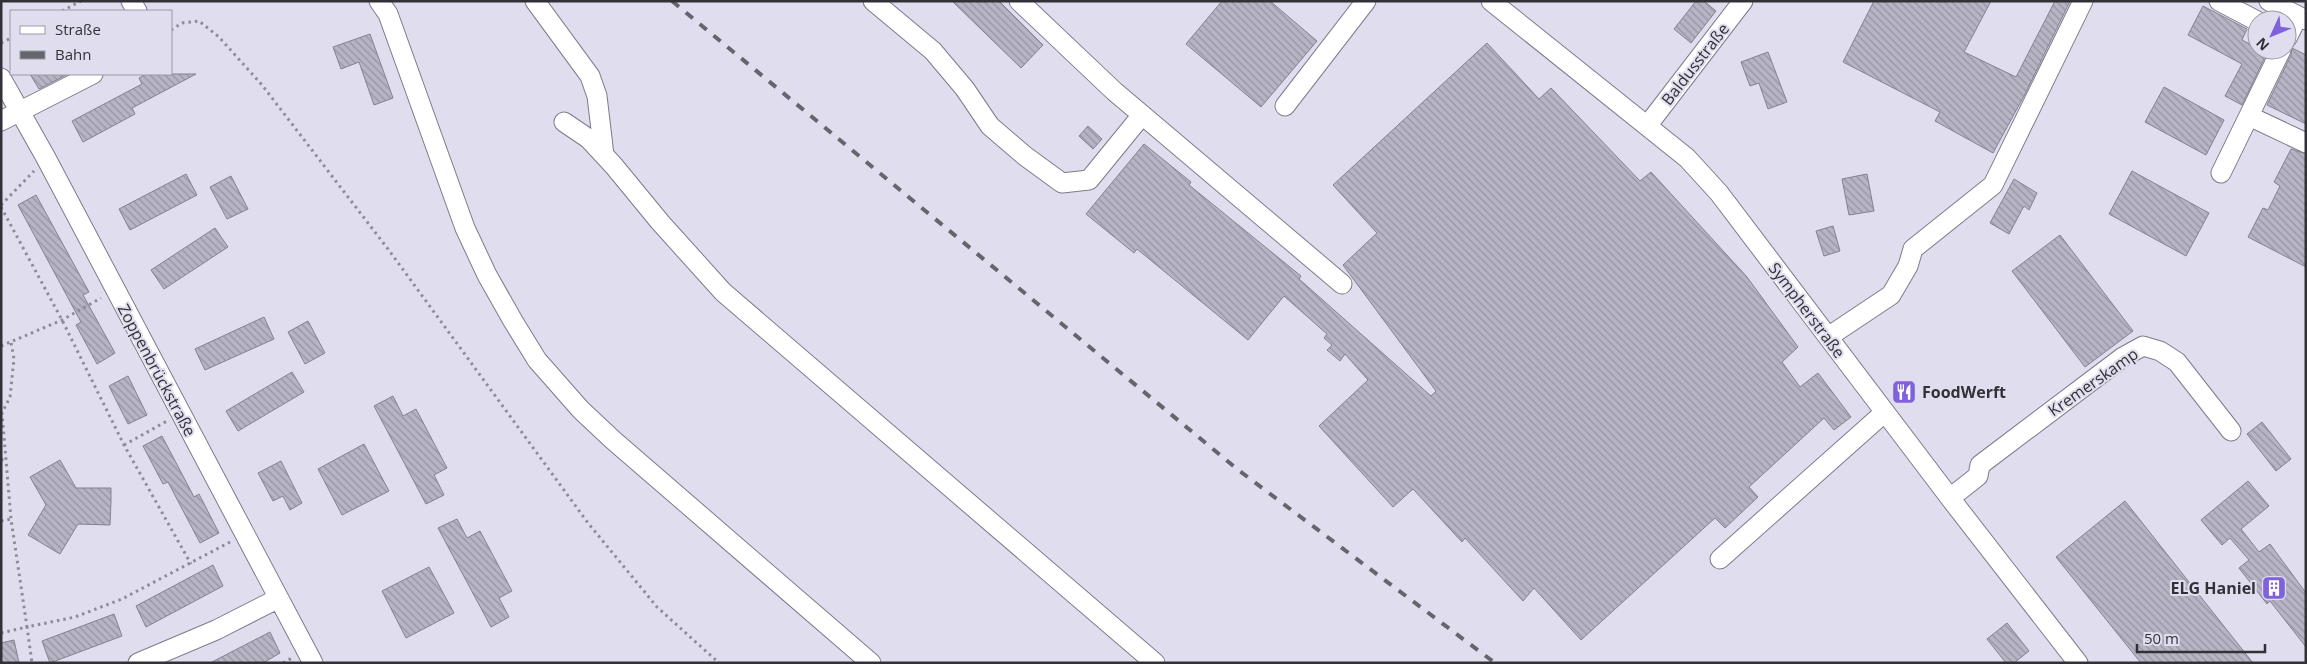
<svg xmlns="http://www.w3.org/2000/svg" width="2307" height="664" font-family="'Open Sans',sans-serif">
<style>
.building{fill:url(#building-back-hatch);stroke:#848291}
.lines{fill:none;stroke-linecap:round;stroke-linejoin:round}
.minor-casing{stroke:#7d7b89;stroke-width:21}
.path{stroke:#8c8b96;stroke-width:3;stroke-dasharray:2.5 4;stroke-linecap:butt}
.minor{stroke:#fff;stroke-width:19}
.rail{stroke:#65656e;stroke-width:4;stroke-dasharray:9 9;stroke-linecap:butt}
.labels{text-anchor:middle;stroke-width:4;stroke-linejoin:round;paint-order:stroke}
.street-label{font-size:16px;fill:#313137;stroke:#e0deee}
.poi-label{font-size:16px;font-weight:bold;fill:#313137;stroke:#e0deee;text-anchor:start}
</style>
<defs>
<pattern id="building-back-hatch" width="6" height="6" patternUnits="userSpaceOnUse" patternTransform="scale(1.25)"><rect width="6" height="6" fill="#b7b5c5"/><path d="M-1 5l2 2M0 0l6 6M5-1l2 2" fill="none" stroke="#9594a1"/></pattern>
</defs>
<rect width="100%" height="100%" fill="#e0deee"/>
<!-- building -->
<path class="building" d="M952,1H999L1043,45L1021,68Z
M1222,1H1270L1317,41L1261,107L1186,44Z
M1696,1H1704L1716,11L1691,43L1674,29Z
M1874,1H1991L1964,52L2016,77L2055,1H2070L2025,94L1993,153L1935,121L1940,112L1843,62Z
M2203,6L2247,29L2242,40L2257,48V50L2267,53L2242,105L2225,96L2242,64L2188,35Z
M370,34L393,98L374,105L359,62L341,69L333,47Z
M1487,43L1539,99L1551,88L1640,181L1651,172L1747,277L1798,347L1782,362L1800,387L1818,373L1851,417L1834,430L1824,418L1749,487L1758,497L1725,528L1715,518L1581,640L1534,588L1523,601L1465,538L1462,542L1413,489L1393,507L1319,426L1368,380L1345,354L1340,361L1327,350L1332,345L1324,338L1327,334L1284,296L1248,340L1137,249L1134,253L1086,214L1144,144L1191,182L1189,185L1301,276L1299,279L1431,396L1436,391L1343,265L1377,233L1333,185Z
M2292,48L2306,55V124L2267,105L2291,55Z
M1768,52L1787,102L1768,109L1759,83L1750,86L1741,62Z
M30,74H68L39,89Z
M146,74H196L132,108L135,114L83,142L72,121L142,84L139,78Z
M2164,87L2224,120L2206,155L2145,122Z
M1088,126L1102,139L1093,149L1079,136Z
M2291,149L2306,154V267L2248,237L2263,208L2268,210L2280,186L2274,182Z
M2132,171L2209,213L2186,256L2109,214Z
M186,174L197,195L130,230L119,209Z
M1867,174L1874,211L1849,215L1842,179Z
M231,176L248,209L227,219L210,187Z
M2014,179L2037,193L2029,210L2024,206L2009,234L1990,223Z
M36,195L89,292L83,295L115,353L97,364L76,325L81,322L18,205Z
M1833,226L1840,251L1824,256L1816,231Z
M215,228L228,247L164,289L151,270Z
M2060,235L2133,331L2085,367L2012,271Z
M264,317L274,339L205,370L195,349Z
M308,321L325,353L305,364L288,332Z
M292,372L304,392L238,431L226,411Z
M128,376L147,415L128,424L109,386Z
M393,396L403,416L416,409L447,468L434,475L444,495L426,504L374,406Z
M2262,422L2291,459L2276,471L2247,434Z
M162,436L194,497L199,494L219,533L200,543L168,482L163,484L143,446Z
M364,444L389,491L342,515L318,469Z
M60,460L76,488H111V502L110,525L78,524L60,554L28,535L46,505L30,477Z
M281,461L302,503L290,510L283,496L273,501L258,473Z
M2248,481L2269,506L2241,529L2259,552L2270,544L2306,593V647L2270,601L2267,604L2239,568L2249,560L2230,538L2222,545L2201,520Z
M2125,501L2253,663H2141L2056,557Z
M457,519L467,538L480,531L512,591L499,598L509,617L491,627L438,528Z
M213,565L223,586L146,627L136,606Z
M429,567L454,613L406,638L382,591Z
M114,614L122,636L50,663L42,641Z
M2007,623L2029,651L2014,663H2006L1987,639Z
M270,632L280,653L263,663H210Z
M14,640L19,663H1V643Z"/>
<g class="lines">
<defs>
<path id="minor" d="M131,1L137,11
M379,1L388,14L465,228L487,275L513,321L537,360L581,410L613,440L871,663
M535,1L590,76L597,96L604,155
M873,1L933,51L965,89L990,126L1025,156L1062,183L1089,180L1142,115
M1019,1L1114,91L1342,284
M1491,1L1687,158L1719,193L1950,498L2078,663
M2219,1L2257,21
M2269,1L2306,20
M2287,38L2298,16
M1,78L46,158L313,663
M1285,106L1366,1
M2249,116L2306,143
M1,121L93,74
M564,122L589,139L614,166L660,222L723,292L1155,663
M1647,126L1743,1
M2221,173L2281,50
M1828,337L1891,295L1908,266L1913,249L1993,185L2083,1
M1950,498L1978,476L1980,465L2123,357L2143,346L2160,351L2177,362L2231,431
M1720,559L1885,412
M138,663L216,630L277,599"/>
</defs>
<!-- minor casing -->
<use href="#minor" class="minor-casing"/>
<!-- path -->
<path class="path" d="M62,11L81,1
M171,30L182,23L199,21L219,37L262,85L388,249L588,523L657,607L719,663
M1,43L11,38
M1,205L34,171
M1,207L62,320L124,445L191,564
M11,343L14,359L10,397L2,413L11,519L27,627L75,617L122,599L230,542
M1,346L62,320L101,298
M124,445L167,421
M1,460L6,459
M1,521L11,519
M1,633L27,627L32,663
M283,663L292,658"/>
<!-- minor -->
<use href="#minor" class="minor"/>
<!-- rail -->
<path class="rail" d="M672,1L1237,469L1495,663"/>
</g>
<!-- icons -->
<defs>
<symbol id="restaurant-square" viewBox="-11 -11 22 22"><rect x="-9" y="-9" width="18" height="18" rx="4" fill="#7f61dc" stroke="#e0deee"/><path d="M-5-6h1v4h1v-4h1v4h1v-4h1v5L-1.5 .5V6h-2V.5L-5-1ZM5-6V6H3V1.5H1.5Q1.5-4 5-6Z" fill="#fff"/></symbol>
<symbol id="building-square" viewBox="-11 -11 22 22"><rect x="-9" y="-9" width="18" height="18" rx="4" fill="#7f61dc" stroke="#e0deee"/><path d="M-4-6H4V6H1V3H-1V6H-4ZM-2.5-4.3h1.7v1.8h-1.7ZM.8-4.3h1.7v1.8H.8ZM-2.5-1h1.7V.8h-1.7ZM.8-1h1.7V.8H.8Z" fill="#fff"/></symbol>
</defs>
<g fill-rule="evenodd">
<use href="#restaurant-square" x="1890" y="378" width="28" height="28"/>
<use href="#building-square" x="2260" y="574" width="28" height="28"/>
</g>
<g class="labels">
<!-- street labels -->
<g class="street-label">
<text transform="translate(1695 64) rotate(-52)" y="6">Baldusstraße</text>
<text transform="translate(1807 310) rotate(53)" y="6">Sympherstraße</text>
<text transform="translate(157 370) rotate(62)" y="6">Zoppenbrückstraße</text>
<text transform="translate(2093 382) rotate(-35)" y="6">Kremerskamp</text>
</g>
<!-- poi labels -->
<g class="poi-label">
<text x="1922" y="398">FoodWerft</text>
<text x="2256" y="594" text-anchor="end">ELG Haniel</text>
</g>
</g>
<!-- border -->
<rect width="2307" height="664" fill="none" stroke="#313137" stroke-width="5"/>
<!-- legend -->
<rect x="10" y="10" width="162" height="65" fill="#e0deee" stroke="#9a99a5"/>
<rect x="20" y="26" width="25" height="8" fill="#ffffff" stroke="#9a99a5"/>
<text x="55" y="35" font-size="15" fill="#313137">Straße</text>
<rect x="20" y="51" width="25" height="8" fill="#65656e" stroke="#9a99a5"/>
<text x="55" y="60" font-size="15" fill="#313137">Bahn</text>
<!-- north arrow -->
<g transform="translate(2272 35) rotate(226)"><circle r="24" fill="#e0deee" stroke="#9a99a5"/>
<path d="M0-4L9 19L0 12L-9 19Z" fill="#7f61dc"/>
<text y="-8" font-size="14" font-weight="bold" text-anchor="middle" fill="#313137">N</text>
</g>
<!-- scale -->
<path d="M2137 644v8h128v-8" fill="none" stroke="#313137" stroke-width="2.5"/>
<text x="2144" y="644" font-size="15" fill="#313137" stroke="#e0deee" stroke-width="4" paint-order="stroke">50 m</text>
</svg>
